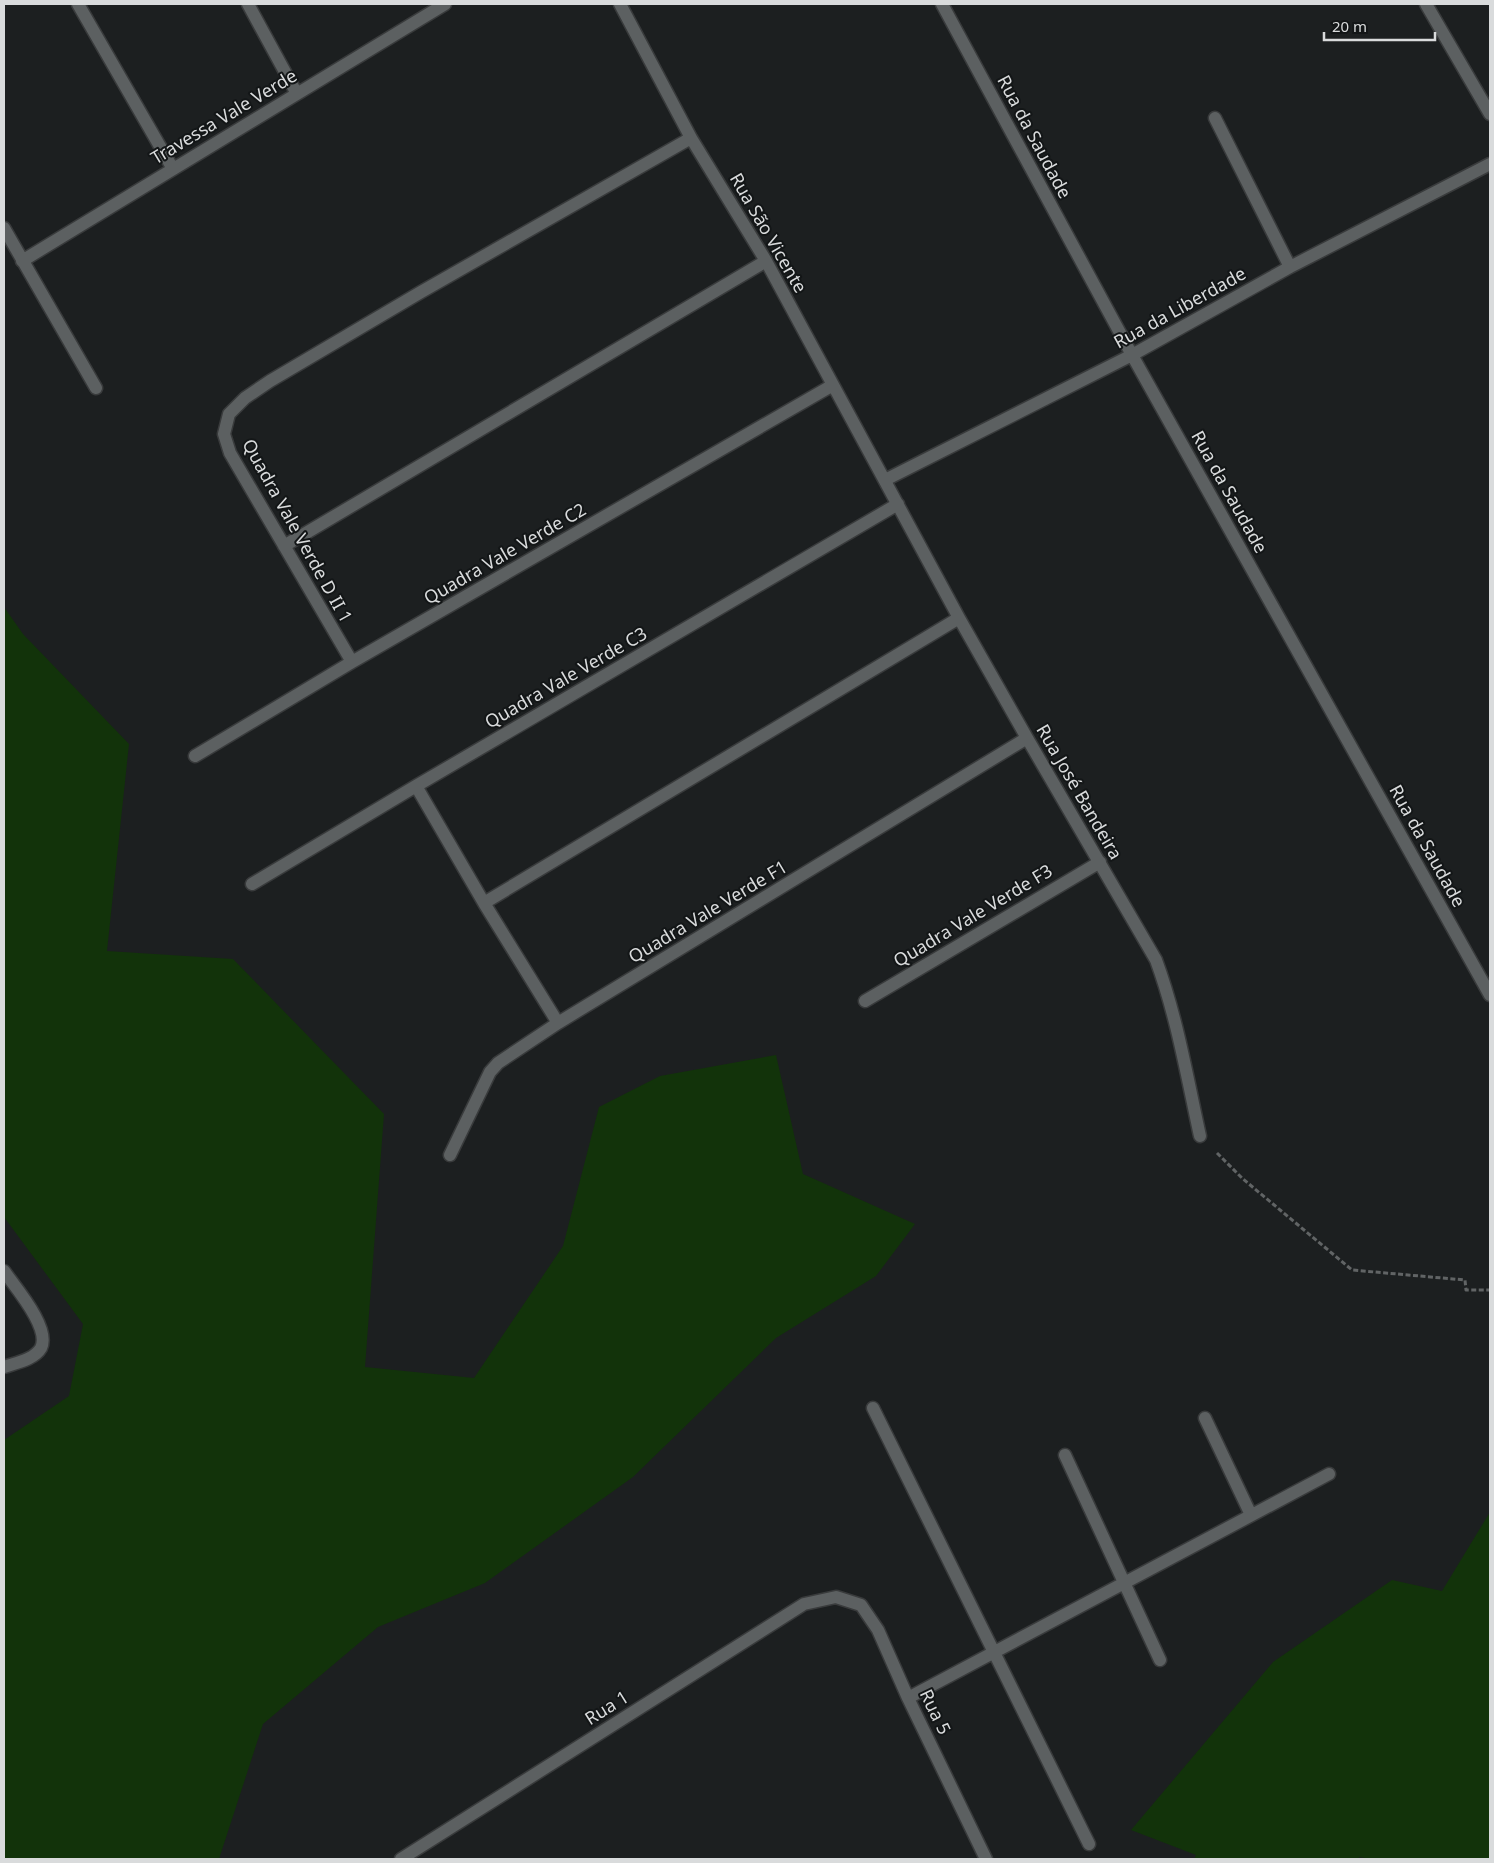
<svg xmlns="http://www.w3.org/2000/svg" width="1494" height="1863" font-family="'Noto Sans',sans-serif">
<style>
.green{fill:#12330a}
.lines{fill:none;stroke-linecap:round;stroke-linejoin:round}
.minor-casing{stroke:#393b3c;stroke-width:15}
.path{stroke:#616465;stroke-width:3;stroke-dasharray:5 2.5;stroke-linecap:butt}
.minor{stroke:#5c6061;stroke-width:12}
.labels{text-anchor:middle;stroke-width:4;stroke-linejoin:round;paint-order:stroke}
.street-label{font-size:18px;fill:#d9dbdc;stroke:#131617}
</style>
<rect width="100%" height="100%" fill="#1c1f20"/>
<!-- green -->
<path class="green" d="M4,607L23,634L129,744L107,951L233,959L384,1114L365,1367L474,1378L563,1246L599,1107L660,1076L776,1055L803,1174L915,1224L876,1276L776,1338L633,1477L485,1583L378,1627L263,1724L219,1859H4V1440L69,1396L83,1324L4,1217Z
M1490,1512V1859H1370L1359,1857V1859H1194L1196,1855L1131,1830L1273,1662L1392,1580L1442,1591Z"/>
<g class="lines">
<defs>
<path id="minor" d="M78,4L173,169
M248,4L297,94
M620,4L691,138L766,261L959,618L1027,738L1156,960C1177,1017 1187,1077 1200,1136
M942,4L1132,355L1490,995
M1426,4L1490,114
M1215,118L1290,267
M4,228L96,388
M22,261L445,4
M885,480L1132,355L1290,267L1490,164
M284,546L766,261
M352,662L230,453L224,434L229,414L245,398L270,381L421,292L691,138
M195,756L352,662L833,385
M416,786L484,903L558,1023
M252,884L416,786L898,504
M484,903L959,618
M865,1001L1100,862
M450,1155L490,1072L498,1063L558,1023L1027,738
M4,1271C15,1287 51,1328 41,1348C34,1360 15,1363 4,1367
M873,1408L1089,1844
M1205,1418L1251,1515
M1065,1455L1160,1660
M908,1698L1329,1474
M401,1859L804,1604L836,1597L861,1605L878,1630L908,1698L986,1859"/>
</defs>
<!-- minor casing -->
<use href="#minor" class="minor-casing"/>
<!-- path -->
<path class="path" d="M1217,1153L1243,1179L1352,1270L1465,1280L1466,1290H1490"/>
<!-- minor -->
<use href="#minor" class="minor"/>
</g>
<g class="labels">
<!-- street labels -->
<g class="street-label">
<text transform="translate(224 117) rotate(-31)" y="6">Travessa Vale Verde</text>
<text transform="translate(1034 137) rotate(62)" y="6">Rua da Saudade</text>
<text transform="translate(768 233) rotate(60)" y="6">Rua São Vicente</text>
<text transform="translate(1180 308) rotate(-29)" y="6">Rua da Liberdade</text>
<text transform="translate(1229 492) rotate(61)" y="6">Rua da Saudade</text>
<text transform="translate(297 531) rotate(61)" y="6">Quadra Vale Verde D II 1</text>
<text transform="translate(505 554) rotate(-30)" y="6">Quadra Vale Verde C2</text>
<text transform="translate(566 678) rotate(-30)" y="6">Quadra Vale Verde C3</text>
<text transform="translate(1079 792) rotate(60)" y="6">Rua José Bandeira</text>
<text transform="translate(1427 846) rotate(61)" y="6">Rua da Saudade</text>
<text transform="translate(708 912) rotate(-31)" y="6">Quadra Vale Verde F1</text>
<text transform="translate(973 916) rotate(-31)" y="6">Quadra Vale Verde F3</text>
<text transform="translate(607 1708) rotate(-32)" y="6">Rua 1</text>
<text transform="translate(935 1712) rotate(64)" y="6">Rua 5</text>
</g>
</g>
<!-- border -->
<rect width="1494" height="1863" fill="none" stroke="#d9dbdc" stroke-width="10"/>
<!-- scale -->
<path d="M1324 32v8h111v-8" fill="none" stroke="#d9dbdc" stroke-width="2.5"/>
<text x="1332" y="32" font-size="15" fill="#d9dbdc" stroke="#131617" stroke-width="4" paint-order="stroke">20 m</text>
</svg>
